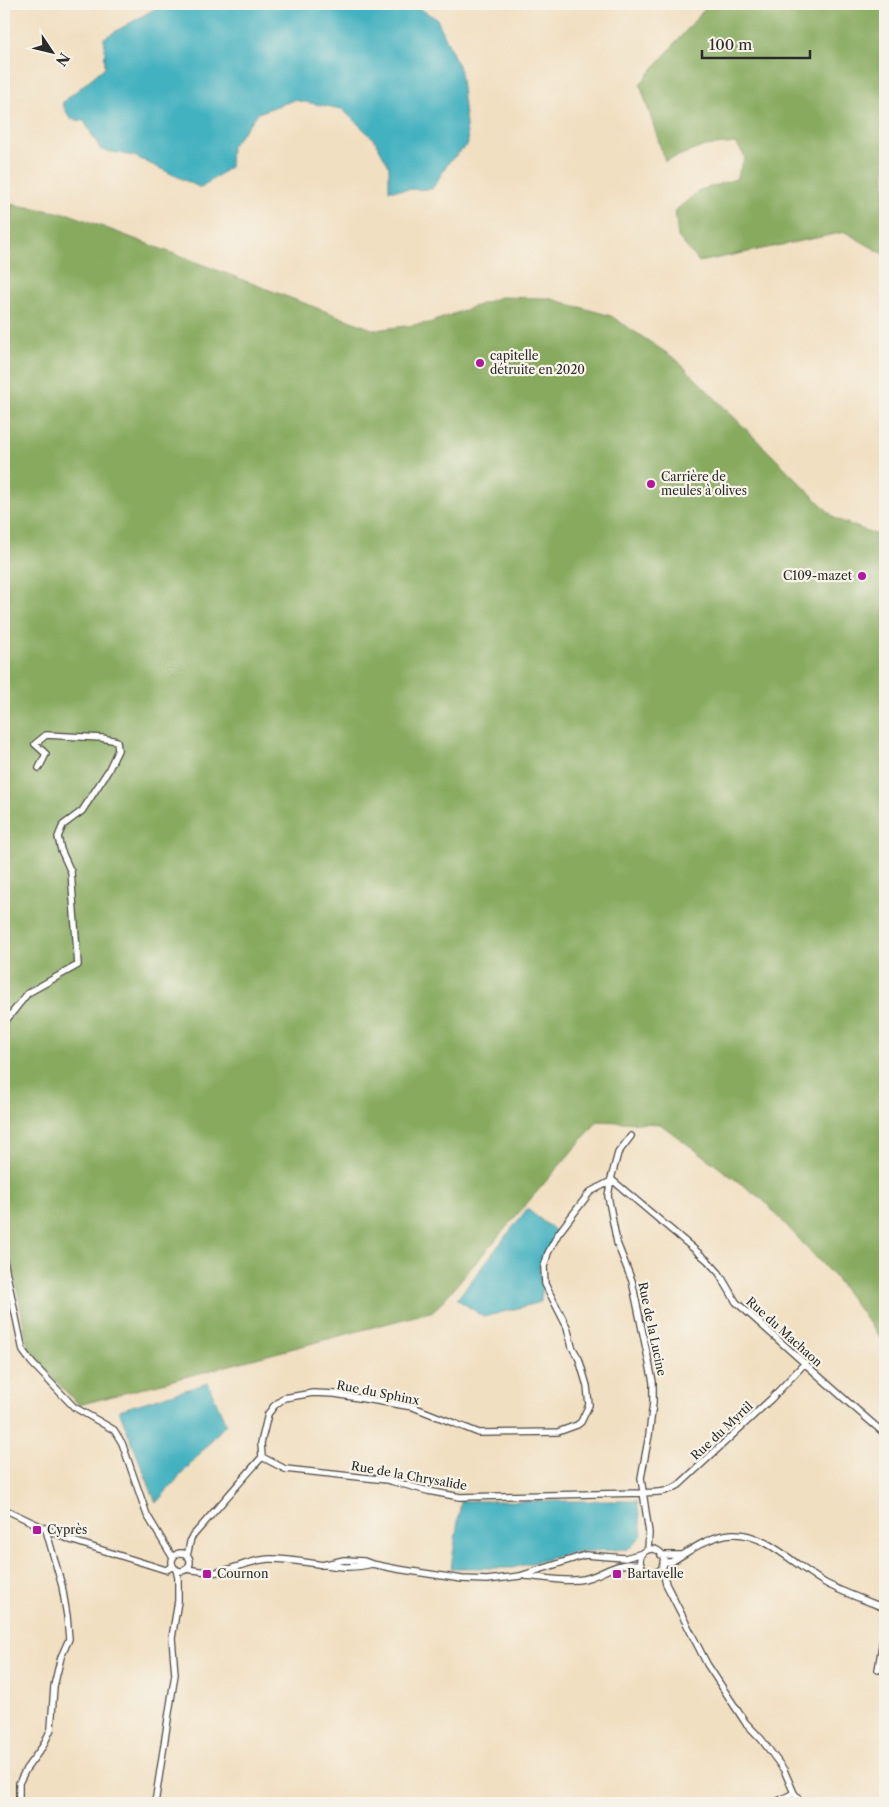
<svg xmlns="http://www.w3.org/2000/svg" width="889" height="1807" font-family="'Libre Caslon Text',serif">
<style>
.forest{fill:#87aa5e;stroke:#596a44}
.water{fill:#43b1c0;stroke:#376e76}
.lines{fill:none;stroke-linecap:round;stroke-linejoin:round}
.minor-casing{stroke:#494642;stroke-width:8}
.minor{stroke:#fff;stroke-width:5.5}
.poi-dot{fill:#b5179e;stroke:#f7f3e8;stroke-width:2}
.labels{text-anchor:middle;stroke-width:4.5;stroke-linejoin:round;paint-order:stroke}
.poi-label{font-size:12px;fill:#2b2b2b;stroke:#f7f3e8;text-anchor:start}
.street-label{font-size:12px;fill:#2b2b2b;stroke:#f7f3e8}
</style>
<rect width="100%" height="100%" fill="#f7f3e8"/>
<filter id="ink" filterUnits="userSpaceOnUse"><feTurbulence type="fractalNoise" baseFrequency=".02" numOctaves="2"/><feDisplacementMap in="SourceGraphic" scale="10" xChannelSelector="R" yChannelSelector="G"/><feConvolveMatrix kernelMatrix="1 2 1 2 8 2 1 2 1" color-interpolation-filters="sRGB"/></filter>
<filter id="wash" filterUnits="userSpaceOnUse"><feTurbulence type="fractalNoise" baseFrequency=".0096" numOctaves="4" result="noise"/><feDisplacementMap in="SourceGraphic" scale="20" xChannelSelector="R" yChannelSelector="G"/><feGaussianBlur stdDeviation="1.12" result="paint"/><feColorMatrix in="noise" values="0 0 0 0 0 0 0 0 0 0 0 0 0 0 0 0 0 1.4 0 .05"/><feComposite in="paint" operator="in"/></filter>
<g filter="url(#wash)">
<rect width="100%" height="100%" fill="#f1dfc1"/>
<!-- forest -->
<path class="forest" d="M709,4H885V255L845,232L699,262L678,237L675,211L700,190L736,179L745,157L736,143L705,146L665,161L640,84Z
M4,203L69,214L375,330L429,323L500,297L548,298L611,316L677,360L836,519L885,538V1344L836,1279L763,1200L660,1124L598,1121L434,1311L79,1405L29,1353L10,1253L4,1242Z"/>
<!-- water -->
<path class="water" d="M163,4H412L437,19L460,70L468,144L449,162L432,189L389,190V166L374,139L342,109L294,100L258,113L231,147L230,167L201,188L134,156L101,150L84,121L70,119L62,103L105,67L104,38Z
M527,1209L557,1232L539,1265L542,1290L541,1302L484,1317L457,1299Z
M208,1383L226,1424L156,1503L119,1410Z
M461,1501H637L642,1535L629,1549L575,1552L512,1568H451Z"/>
</g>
<g filter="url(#ink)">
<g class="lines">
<defs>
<path id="minor" d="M4,1023L28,993L78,965L71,872L61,850L58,837L63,825L82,811L108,771L118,750L117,741L102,738L46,735L35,744L46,754L39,768
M631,1136L618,1153L611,1179L608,1196L617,1243L632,1281L653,1382V1403L649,1435L641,1478L649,1533L648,1550
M611,1179L707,1260L719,1273L736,1302L849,1403L885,1434
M4,1261L23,1351L32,1363L74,1407L114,1430L122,1443L147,1515L173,1558
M262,1457L261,1443L268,1414L274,1406L284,1398L313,1393L335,1394L413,1407L479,1433L558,1432L577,1425L581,1422L589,1405L587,1386L579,1359L572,1347L567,1327L545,1284L544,1267L548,1253L558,1234L590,1192L611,1181
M4,1509L70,1540L166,1570L173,1566
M640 1561a12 12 0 1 1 24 0a12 12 0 1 1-24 0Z
M172 1562a9 9 0 1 1 18 0a9 9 0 1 1-18 0Z
M661,1555H681
M187,1556L191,1538L262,1457L285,1469L387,1480L428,1491L460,1497L642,1493C656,1492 667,1493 679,1485L771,1399L805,1363
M663,1562H671C690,1551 710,1535 732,1534C767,1532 799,1570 829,1585C847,1594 867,1601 885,1608
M322,1565L344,1560L364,1561L372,1564L397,1569L462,1579L487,1580L520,1576L585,1555L625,1558L643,1553
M662,1567L666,1584L707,1664L745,1722L762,1740L784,1770L794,1793L802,1803
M186,1569C196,1570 207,1573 217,1572C235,1569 251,1560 269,1559C303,1558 338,1573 372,1564
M525,1576C542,1577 567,1583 584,1579C605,1574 617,1560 641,1565
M878,1670L885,1627
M19,1803V1783L26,1769L43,1746L51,1729L54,1686L61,1657L69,1639L67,1616L62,1586L46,1530
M155,1803L175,1674L172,1638L178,1601V1578L176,1569
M774,1803L794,1793"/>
</defs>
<!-- minor casing -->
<use href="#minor" class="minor-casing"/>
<!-- minor -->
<use href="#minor" class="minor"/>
</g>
</g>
<!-- markers -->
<g class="poi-dot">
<circle cx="480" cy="363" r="5"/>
<circle cx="651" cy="484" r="5"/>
<circle cx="862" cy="576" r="5"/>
<rect x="32" y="1525" width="10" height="10" rx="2.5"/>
<rect x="202" y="1569" width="10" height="10" rx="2.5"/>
<rect x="612" y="1569" width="10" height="10" rx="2.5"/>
</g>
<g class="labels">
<!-- poi labels -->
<g class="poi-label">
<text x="490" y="360">capitelle<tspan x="490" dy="14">détruite en 2020</tspan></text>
<text x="661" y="481">Carrière de<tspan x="661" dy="14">meules à olives</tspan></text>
<text x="852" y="580" text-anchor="end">C109-mazet</text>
<text x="47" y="1534">Cyprès</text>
<text x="217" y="1578">Cournon</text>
<text x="627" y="1578">Bartavelle</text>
</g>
<!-- street labels -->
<g class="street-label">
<text transform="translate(652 1329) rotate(78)" y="4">Rue de la Lucine</text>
<text transform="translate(784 1332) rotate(42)" y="4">Rue du Machaon</text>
<text transform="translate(378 1393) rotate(11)" y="4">Rue du Sphinx</text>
<text transform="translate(722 1431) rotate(-43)" y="4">Rue du Myrtil</text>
<text transform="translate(409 1476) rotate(10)" y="4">Rue de la Chrysalide</text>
</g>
</g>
<!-- margin -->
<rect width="889" height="1807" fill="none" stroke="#f7f3e8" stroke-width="20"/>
<!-- north arrow -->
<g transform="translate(52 52) rotate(125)" stroke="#f7f3e8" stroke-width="4" paint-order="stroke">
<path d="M0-4L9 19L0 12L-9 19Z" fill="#2b2b2b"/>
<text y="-8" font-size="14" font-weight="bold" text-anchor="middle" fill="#2b2b2b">N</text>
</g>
<!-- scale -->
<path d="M702 50v8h108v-8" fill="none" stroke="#2b2b2b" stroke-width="2.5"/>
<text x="709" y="50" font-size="15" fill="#2b2b2b" stroke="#f7f3e8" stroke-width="4" paint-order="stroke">100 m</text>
</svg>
